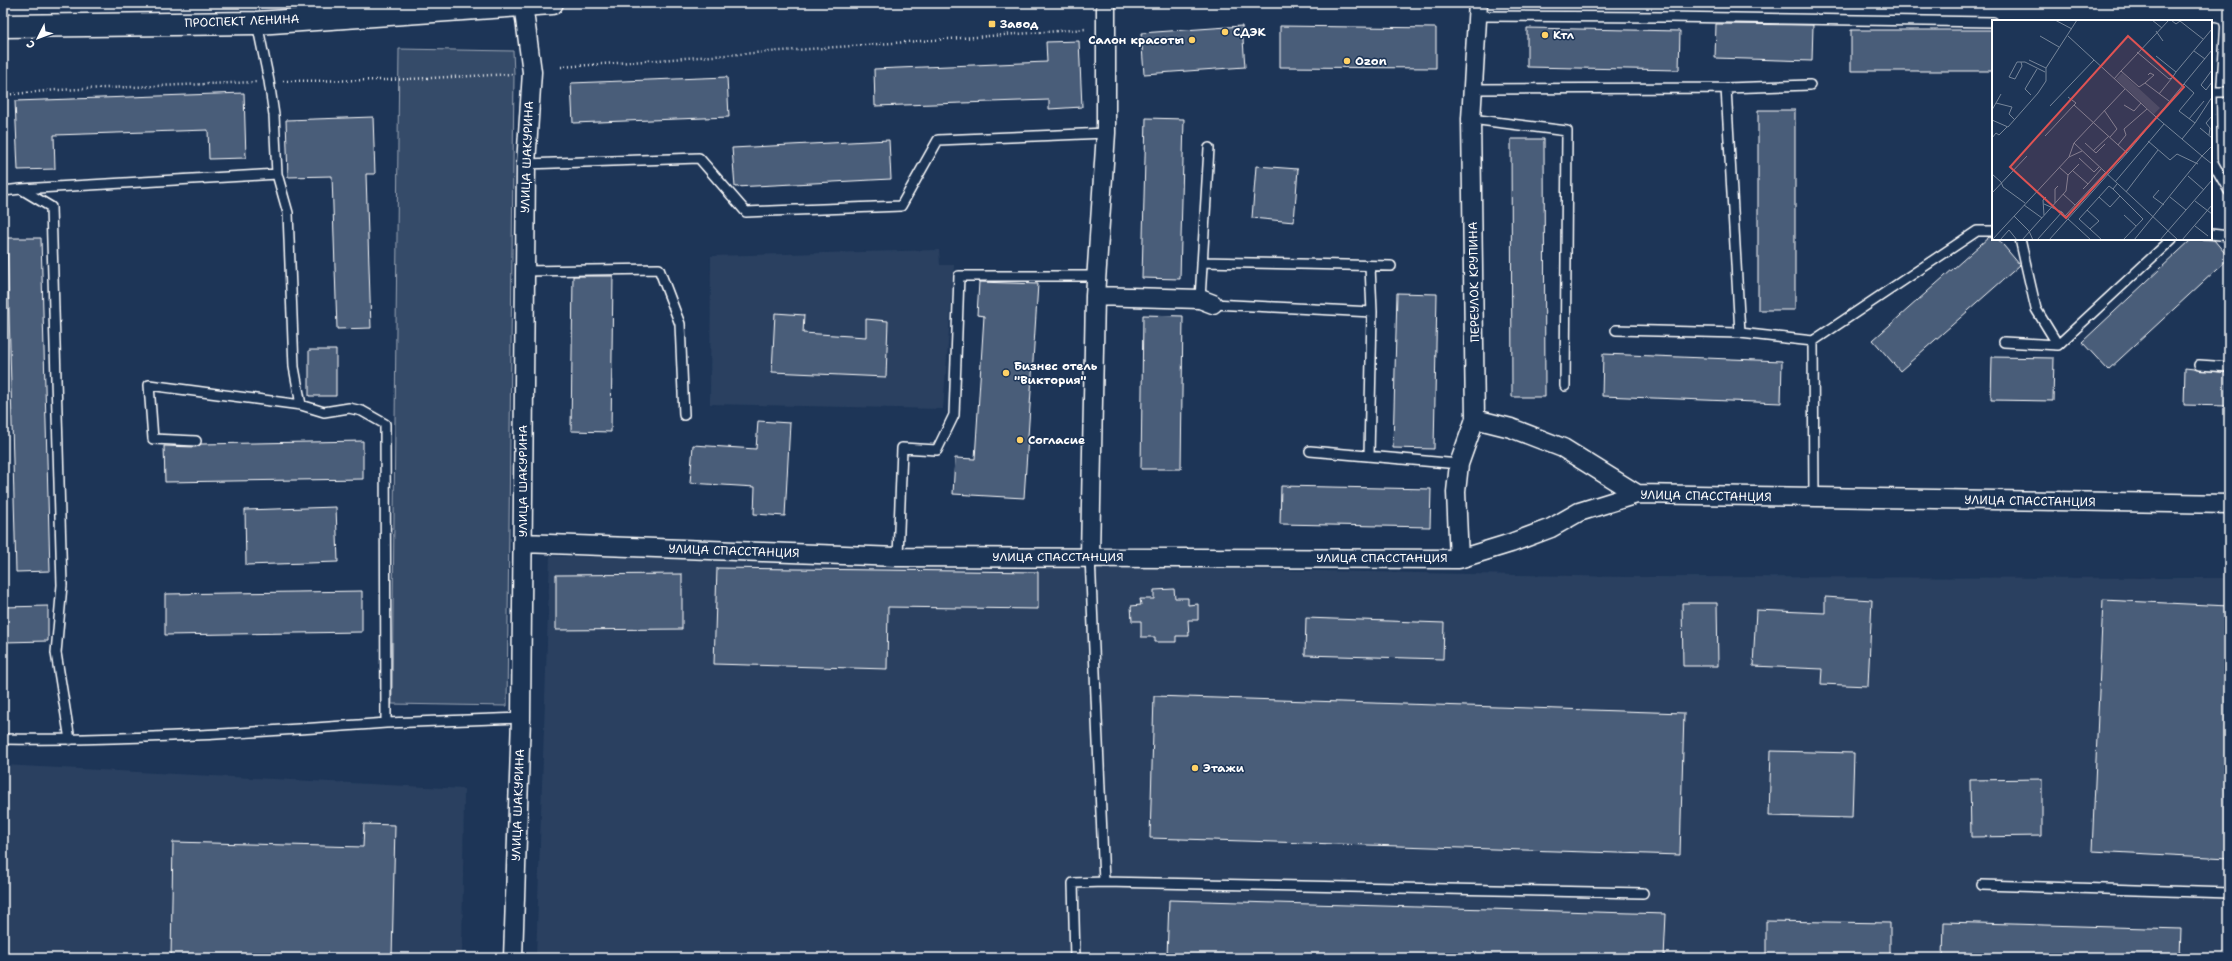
<svg xmlns="http://www.w3.org/2000/svg" width="2232" height="961" font-family="'Shantell Sans',sans-serif">
<style>
.built{fill:#2a4161}
.green{fill:#364b69;stroke:#9aa5b4}
.building{fill:#4a5d79;stroke:#fff}
.lines{fill:none;stroke-linecap:round;stroke-linejoin:round}
.lane-casing{stroke:#fff;stroke-width:12}
.street-casing{stroke:#fff;stroke-width:21}
.primary-casing{stroke:#fff;stroke-width:25}
.path{stroke:#fff;stroke-width:2.5;stroke-dasharray:1 3;stroke-linecap:butt}
.lane{stroke:#1d3557;stroke-width:9}
.street{stroke:#1d3557;stroke-width:18}
.primary{stroke:#1d3557;stroke-width:22}
.poi-dot{fill:#ffd166;stroke:#1d3557;stroke-width:1.5}
.labels{text-anchor:middle;stroke-width:3;stroke-linejoin:round;paint-order:stroke}
.street-label{font-size:12px;fill:#fff;stroke:#1d3557}
.poi-label{font-size:12px;font-weight:bold;fill:#fff;stroke:#1d3557;text-anchor:start}
.inset-road{fill:none;stroke:#77869a;stroke-width:1}
.view{fill:#de5353;fill-opacity:0.15;stroke:#de5353;stroke-width:2}
.inset-edge{fill:none;stroke:#fff;stroke-width:2}
</style>
<rect width="100%" height="100%" fill="#1d3557"/>
<filter id="ink" filterUnits="userSpaceOnUse"><feTurbulence type="fractalNoise" baseFrequency=".025" numOctaves="2"/><feDisplacementMap in="SourceGraphic" scale="8" xChannelSelector="R" yChannelSelector="G"/><feConvolveMatrix kernelMatrix="1 2 1 2 8 2 1 2 1" color-interpolation-filters="sRGB"/></filter>
<g filter="url(#ink)">
<!-- built -->
<path class="built" d="M939,250L940,265H954L943,409L710,404L711,256Z
M550,556L1626,577L2229,578V958H536Z
M3,765L464,789L462,958H3Z"/>
<!-- green -->
<path class="green" d="M399,49L513,51L514,74L507,706L392,704Z"/>
<!-- building -->
<path class="building" d="M1716,24L1813,25L1812,61L1715,58Z
M1242,26L1245,67L1144,74L1141,33Z
M1280,26L1436,28V68L1280,67Z
M1527,28L1680,31L1679,70L1527,67Z
M1851,30H1993V71H1851Z
M1079,41L1082,107L1049,109V100L875,106L874,69L1047,62L1046,42Z
M727,77L729,117L573,123L571,83Z
M244,93L246,158L209,159L208,130L54,135L55,169L18,170L15,101Z
M1758,110H1795V310H1758Z
M373,117L375,174H366L371,328L337,329L332,176L288,177L286,120Z
M1146,118L1184,119L1180,279L1142,278Z
M1511,139H1544L1545,397H1512Z
M889,140L891,179L735,187L732,148Z
M1256,166L1298,169L1294,222L1252,218Z
M1989,237L1998,239L2020,265L1900,371L1873,340Z
M7,238H41L50,571L16,572Z
M2192,239L2214,240L2229,258L2108,370L2082,342Z
M573,276H613L611,432L571,431Z
M979,282L1038,284L1024,498L953,494L955,458L975,459L984,316L977,315Z
M1397,293L1437,294L1434,449L1393,448Z
M775,313L804,315L803,333L866,337V319L888,321L886,377L772,372Z
M1143,315L1183,316L1181,469H1141Z
M309,350H336V396H309Z
M1603,354L1782,361L1781,403L1602,396Z
M1992,357L2054,358L2053,401L1991,400Z
M2185,368L2229,373V406L2184,405Z
M758,421L790,423L785,516L754,514L755,487L690,483L693,445L756,449Z
M363,441V479L165,482L164,446L196,447L201,444Z
M1281,486L1431,489L1430,527L1280,524Z
M336,507L338,562L246,565L245,510Z
M717,568L1038,572V609L888,607L887,669L714,664Z
M682,574V629L556,630V575Z
M1174,589L1175,598H1188V605L1198,604V620H1188L1189,636H1176V642H1155V637H1141V621H1132L1131,606L1141,605L1140,599H1154V590Z
M362,591V632L165,635V594Z
M1825,597L1872,600L1868,686L1821,684L1822,669L1753,666L1756,610L1825,613Z
M2103,600L2229,606V858L2092,851Z
M1682,603H1717L1718,666H1683Z
M48,606V641L3,642V607Z
M1306,618L1444,623L1443,659L1305,655Z
M1154,696L1684,713L1680,855L1150,838Z
M1771,751L1854,753L1852,818L1769,816Z
M2042,779V836L1971,837L1970,780Z
M364,824L395,825L392,958H171L173,842L363,847Z
M1169,900L1666,914L1664,958H1167Z
M1766,921L1890,923V958H1766Z
M1944,922L2181,929L2180,958H1943Z"/>
<g class="lines">
<defs>
<path id="lane" d="M1478,16L1666,17L1993,22
M257,23L269,81L274,115L277,174L288,213L294,367L301,405L324,412L349,408L362,411L385,424L386,723L521,718
M2211,27H2215L2211,92
M1473,89L1726,88
M2229,92H2211L2212,161L2229,191
M1471,119L1567,131L1565,386
M526,164L699,158L746,212L901,206L938,140L1106,133
M21,189L277,174
M3,191L21,189L51,207L62,585L56,653L70,740
M2211,234L2229,236
M2020,239L2036,309L2058,345
M1202,262L1391,266
M524,271L659,269L680,324L684,415
M1200,299L1209,148
M1213,304L1372,312
M1616,330L1740,333L1813,341
M1740,333L1726,88L1810,85
M2004,342L2058,345L2172,239
M2199,365L2229,367
M196,441L153,439L149,385L301,405
M1310,451L1459,464
M1369,456L1372,312L1370,266
M1814,498L1813,341L1977,231H1993
M1090,556L1104,882L1643,893
M898,557L902,448L937,450L954,415L959,276H1096
M3,739C131,741 259,732 386,723
M1982,885L2229,893
M1075,958L1073,883L1104,882"/>
<path id="street" d="M1095,296L1200,299L1213,304
M1475,419L1511,428L1563,448L1637,494
M523,543L898,557L1459,559L1511,543L1551,528L1579,512L1637,494L2229,504
M1090,556L1095,296L1106,133V3
M1459,559L1456,492L1459,464L1475,419L1471,119L1478,3
M513,958L521,718L526,164L532,72L523,4"/>
<path id="primary" d="M3,26L257,23L552,3"/>
</defs>
<!-- lane casing -->
<use href="#lane" class="lane-casing"/>
<!-- street casing -->
<use href="#street" class="street-casing"/>
<!-- primary casing -->
<use href="#primary" class="primary-casing"/>
<!-- path -->
<path class="path" d="M561,67L1086,29
M283,81L387,80L514,74
M3,95L57,90L256,82
M5,95L6,178"/>
<!-- lane -->
<use href="#lane" class="lane"/>
<!-- street -->
<use href="#street" class="street"/>
<!-- primary -->
<use href="#primary" class="primary"/>
</g>
</g>
<!-- markers -->
<g class="poi-dot">
<rect x="988" y="20" width="8" height="8" rx="2"/>
<circle cx="1225" cy="32" r="4"/>
<circle cx="1545" cy="35" r="4"/>
<circle cx="1192" cy="40" r="4"/>
<circle cx="1347" cy="61" r="4"/>
<circle cx="1006" cy="373" r="4"/>
<circle cx="1020" cy="440" r="4"/>
<circle cx="1195" cy="768" r="4"/>
</g>
<g class="labels">
<!-- street labels -->
<g class="street-label">
<text transform="translate(242 21) rotate(-2)" y="4">ПРОСПЕКТ ЛЕНИНА</text>
<text transform="translate(527 157) rotate(-88)" y="4">УЛИЦА ШАКУРИНА</text>
<text transform="translate(1474 282) rotate(-91)" y="4">ПЕРЕУЛОК КРУПИНА</text>
<text transform="translate(523 481) rotate(-90)" y="4">УЛИЦА ШАКУРИНА</text>
<text transform="translate(1706 496) rotate(1)" y="4">УЛИЦА СПАССТАНЦИЯ</text>
<text transform="translate(2030 501) rotate(1)" y="4">УЛИЦА СПАССТАНЦИЯ</text>
<text transform="translate(734 551) rotate(2)" y="4">УЛИЦА СПАССТАНЦИЯ</text>
<text x="1058" y="561">УЛИЦА СПАССТАНЦИЯ</text>
<text x="1382" y="562">УЛИЦА СПАССТАНЦИЯ</text>
<text transform="translate(518 805) rotate(-88)" y="4">УЛИЦА ШАКУРИНА</text>
</g>
<!-- poi labels -->
<g class="poi-label">
<text x="1000" y="28">Завод</text>
<text x="1233" y="36">СДЭК</text>
<text x="1553" y="39">Ктл</text>
<text x="1184" y="44" text-anchor="end">Салон красоты</text>
<text x="1355" y="65">Ozon</text>
<text x="1014" y="370">Бизнес отель<tspan x="1014" dy="14">"Виктория"</tspan></text>
<text x="1028" y="444">Согласие</text>
<text x="1203" y="772">Этажи</text>
</g>
</g>
<!-- overview -->
<g transform="translate(1992 20)">
<rect width="220" height="220" fill="#1d3557"/>
<path d="M130,53L168,88L162,94L124,59Z" fill="#364b69"/>
<path class="inset-road" d="M63,0L80,9M160,0L170,8M179,0L184,4L188,1L211,19M164,11L171,21M48,16L67,27M76,16L164,97M202,31L213,39M145,32L177,59L180,58L184,52L164,36M37,40L54,48M29,42L30,46L23,59L17,57L25,42H33L53,52M220,50L209,65L214,70L220,62M129,51L177,0M184,52L220,9M122,59L129,51L147,67L153,63L177,81M153,63L162,55L158,53L156,55M167,74L180,58M39,75L33,69L45,49M76,77L84,83L82,85M4,83L20,87L17,94L23,100M132,85L142,91L149,83M58,86L102,40M0,90L9,74M112,90L125,109L118,117M164,97L210,136L220,126M197,99L212,81M0,100L16,107L46,73L54,61V48L85,0M203,103L220,77M208,108L220,118M217,115L218,108L214,103L220,96M53,116L82,85L135,133M0,118L4,113L7,115L15,107M190,119L203,103L187,91L202,73L192,64M156,121L178,140L185,134L206,144M82,123L186,220M93,123L104,133M126,125L134,115L132,109L155,89M101,131L117,116M104,133L113,124M77,137L90,131M87,138L102,152L107,147M81,151L96,164L91,169M0,154L9,162L11,167L33,183M76,155L87,144M196,156L212,170M123,162L172,104M96,164L109,149M125,164L121,169L151,199L131,220M121,169L117,166L107,177L118,187L128,176M167,170L161,177L172,185M134,172L166,130M0,173L35,136M71,174L83,185M107,177L87,199L110,220M178,177L194,190M203,181L220,194M63,183V169L66,166M32,185L50,198M95,190L107,201L98,209M70,192L73,196L113,153M52,195L51,180L54,177M132,195L144,206M22,196L37,211L41,220M76,199L99,220M203,206L216,216M0,220L77,137L82,123L133,69M8,220L17,210L25,220M30,220L74,171L76,155L67,147M45,220L70,192L52,184M57,220L135,133L220,30M142,220L210,136L220,144M168,220L220,160M190,220L220,185"/>
<path class="view" d="M136,16L192,67L74,198L18,147Z"/>
<rect width="220" height="220" class="inset-edge"/>
</g>
<!-- margin -->
<rect width="2232" height="961" fill="none" stroke="#1d3557" stroke-width="16"/>
<rect x="8" y="8" width="2216" height="945" fill="none" stroke="#fff" stroke-width="1.5" filter="url(#ink)"/>
<!-- north arrow -->
<g transform="translate(38 38) rotate(228)" stroke="#1d3557" stroke-width="3" paint-order="stroke">
<path d="M0-3L7 15L0 10L-7 15Z" fill="#ffffff"/>
<text y="-6" font-size="11" font-weight="bold" text-anchor="middle" fill="#ffffff">С</text>
</g>
</svg>
